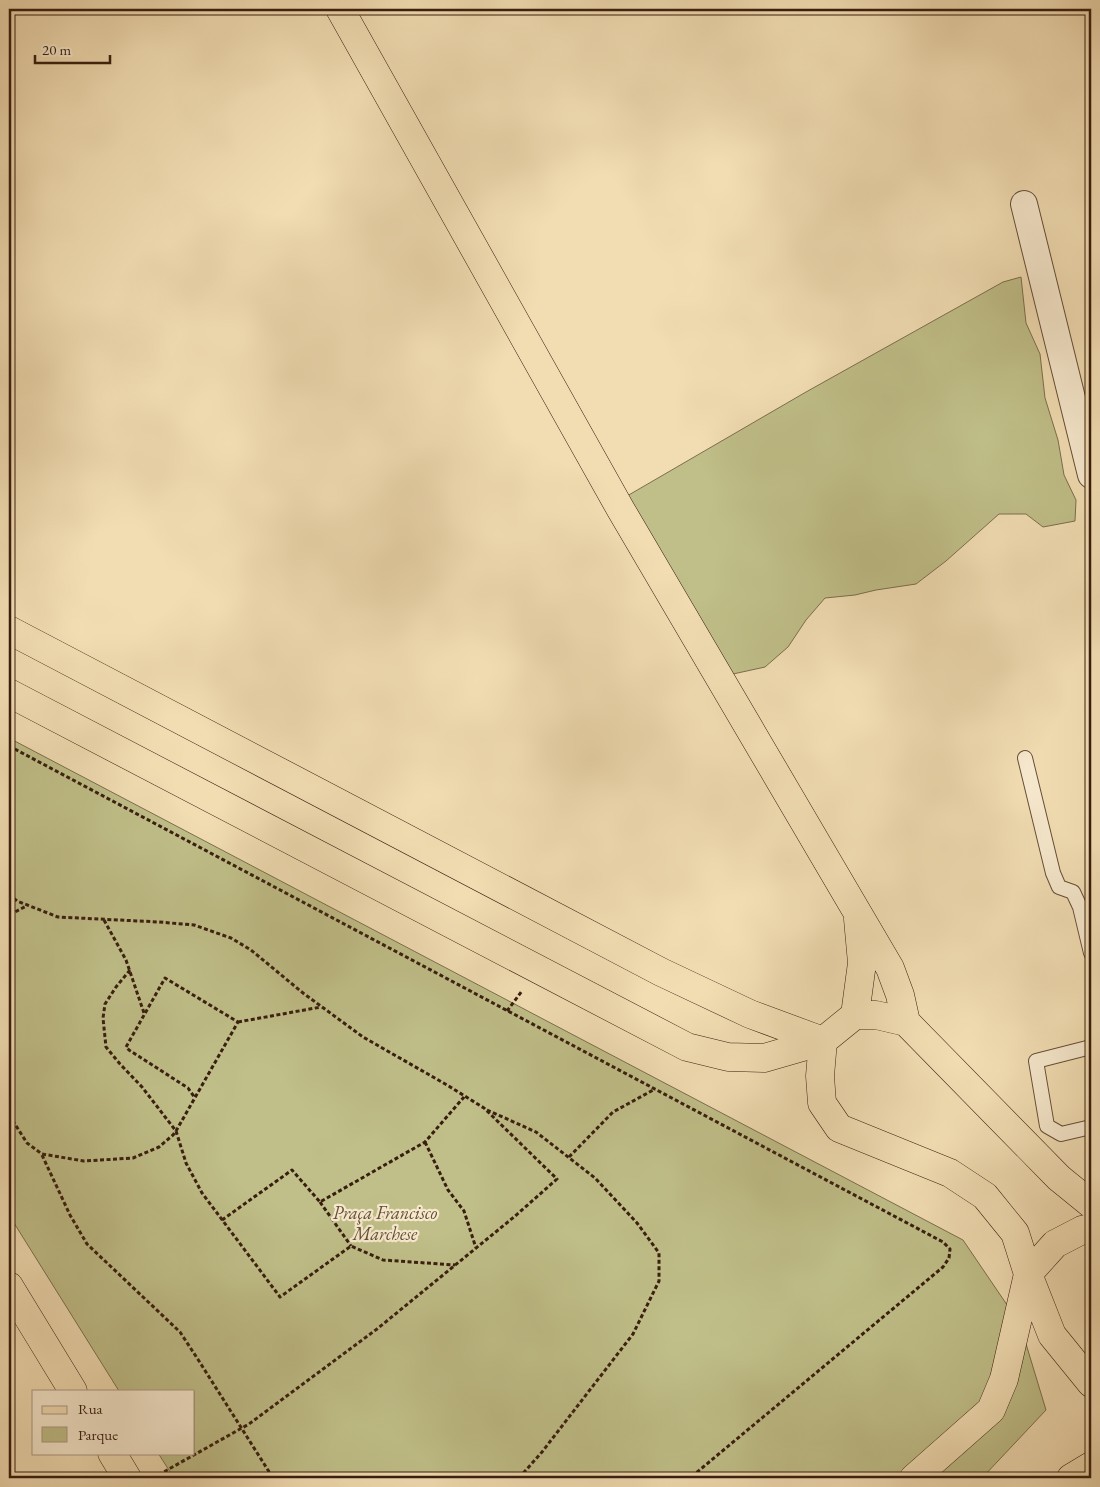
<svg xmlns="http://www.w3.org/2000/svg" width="1100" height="1487" font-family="'EB Garamond',serif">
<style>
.green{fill:#c0bf89;stroke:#7c6e4c}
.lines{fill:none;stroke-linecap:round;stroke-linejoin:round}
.lane-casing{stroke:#664e38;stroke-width:16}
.street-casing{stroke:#664e38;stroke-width:28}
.primary-casing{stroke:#381e0f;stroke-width:29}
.path{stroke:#381e0f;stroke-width:3;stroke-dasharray:4 2.5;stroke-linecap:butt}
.lane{stroke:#f7e9ce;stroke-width:14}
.street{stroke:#f7e9ce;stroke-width:26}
.primary{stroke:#f2ddb3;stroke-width:28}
.labels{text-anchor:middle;stroke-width:4.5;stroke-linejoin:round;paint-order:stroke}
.park-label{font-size:18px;font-style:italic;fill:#614e34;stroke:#f7e9ce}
</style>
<rect width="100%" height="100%" fill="#f2ddb3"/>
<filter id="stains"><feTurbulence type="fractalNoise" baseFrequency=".004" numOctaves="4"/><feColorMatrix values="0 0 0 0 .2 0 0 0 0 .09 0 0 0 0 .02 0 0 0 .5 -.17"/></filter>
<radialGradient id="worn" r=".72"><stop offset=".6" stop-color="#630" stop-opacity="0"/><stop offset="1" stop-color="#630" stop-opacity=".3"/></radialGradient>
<!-- green -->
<path class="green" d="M1021,277L1026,323L1040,354L1045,398L1058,440L1064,475L1076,500L1075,521L1043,527L1026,514H999L946,561L916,584L876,590L855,595L825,598L806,620L788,647L765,667L733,674L627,496L806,392L1003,282Z
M9,738L963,1240L1020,1324L1046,1410L982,1478H174L158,1453H194V1391H119L9,1215Z"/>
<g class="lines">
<defs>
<path id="lane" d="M1025,758L1053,873L1059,887L1073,892L1080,907L1091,953
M1091,1047L1036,1061L1047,1126L1061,1134L1091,1127"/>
<path id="street" d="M1024,204L1091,475"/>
<path id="primary" d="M340,9L621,510L890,968L900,995L906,1022
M9,630L661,972L750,1014L823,1041
M9,693L687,1047L728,1057L764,1058L823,1041L855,1015L862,963L858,919
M855,1015H876L906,1022L1059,1178L1091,1204
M823,1041L820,1076L822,1103L839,1128L950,1173L985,1196L1015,1233L1028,1274L1052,1335L1091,1383
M9,1286L73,1391
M112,1453L127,1478
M914,1478L991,1410L1004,1379L1028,1274L1055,1244L1082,1230L1091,1228
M1071,1478L1091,1466"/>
</defs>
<!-- lane casing -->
<use href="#lane" class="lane-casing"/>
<!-- street casing -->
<use href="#street" class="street-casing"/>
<!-- primary casing -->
<use href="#primary" class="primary-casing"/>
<!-- path -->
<path class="path" d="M9,746L877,1207L943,1242L950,1249L949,1258L943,1267L690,1478
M9,894L17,901L58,917L159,922L194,925L231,938L251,950L303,993L363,1037L447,1085L484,1108L557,1179L514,1217L377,1329L311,1378L249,1424L153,1478
M9,913L15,912L28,905
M104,920L126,960L144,1013
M130,970L116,987L105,1004L103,1018L106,1047L120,1064L142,1087L176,1131L186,1163L202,1193L280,1297L351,1246L383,1260L455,1265
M507,1011L522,991
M238,1022L321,1007
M487,1110L536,1132L595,1178L637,1223L659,1253V1281L633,1334L542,1452L519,1478
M9,1115L27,1143L42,1154L84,1161L133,1158L159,1147L173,1135L176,1131L238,1022L165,978L126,1047L129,1050L188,1088L195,1098
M425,1142L448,1190L464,1211L476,1248
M42,1155L70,1215L87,1244L180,1332L199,1361L273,1478
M569,1157L613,1112L655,1089
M320,1202L351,1246
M222,1220L292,1170L320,1202L425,1142L464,1097"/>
<!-- lane -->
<use href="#lane" class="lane"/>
<!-- street -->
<use href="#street" class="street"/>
<!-- primary -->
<use href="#primary" class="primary"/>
</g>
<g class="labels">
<!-- park labels -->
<g class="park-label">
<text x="385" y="1219">Praça Francisco<tspan x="385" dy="21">Marchese</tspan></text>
</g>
</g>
<!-- margin -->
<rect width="1100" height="1487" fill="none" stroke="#f2ddb3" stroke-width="30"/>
<rect x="10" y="10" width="1080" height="1467" fill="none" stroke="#381e0f" stroke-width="2.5"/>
<rect x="15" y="15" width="1070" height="1457" fill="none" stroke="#381e0f"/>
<!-- legend -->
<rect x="32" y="1390" width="162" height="65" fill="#f7e9ce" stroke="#ab9882"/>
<rect x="42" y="1406" width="25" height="8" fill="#f2ddb3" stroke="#ab9882"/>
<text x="78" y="1414" font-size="15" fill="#381e0f">Rua</text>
<rect x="42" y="1427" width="25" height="15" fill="#c0bf89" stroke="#ab9882"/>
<text x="78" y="1440" font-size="15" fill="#381e0f">Parque</text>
<!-- scale -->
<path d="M35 55v8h75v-8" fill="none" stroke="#381e0f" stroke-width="2.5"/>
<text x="42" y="55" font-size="15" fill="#381e0f" stroke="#f7e9ce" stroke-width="4" paint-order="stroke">20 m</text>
<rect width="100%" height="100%" filter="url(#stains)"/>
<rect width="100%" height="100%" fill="url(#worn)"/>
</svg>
